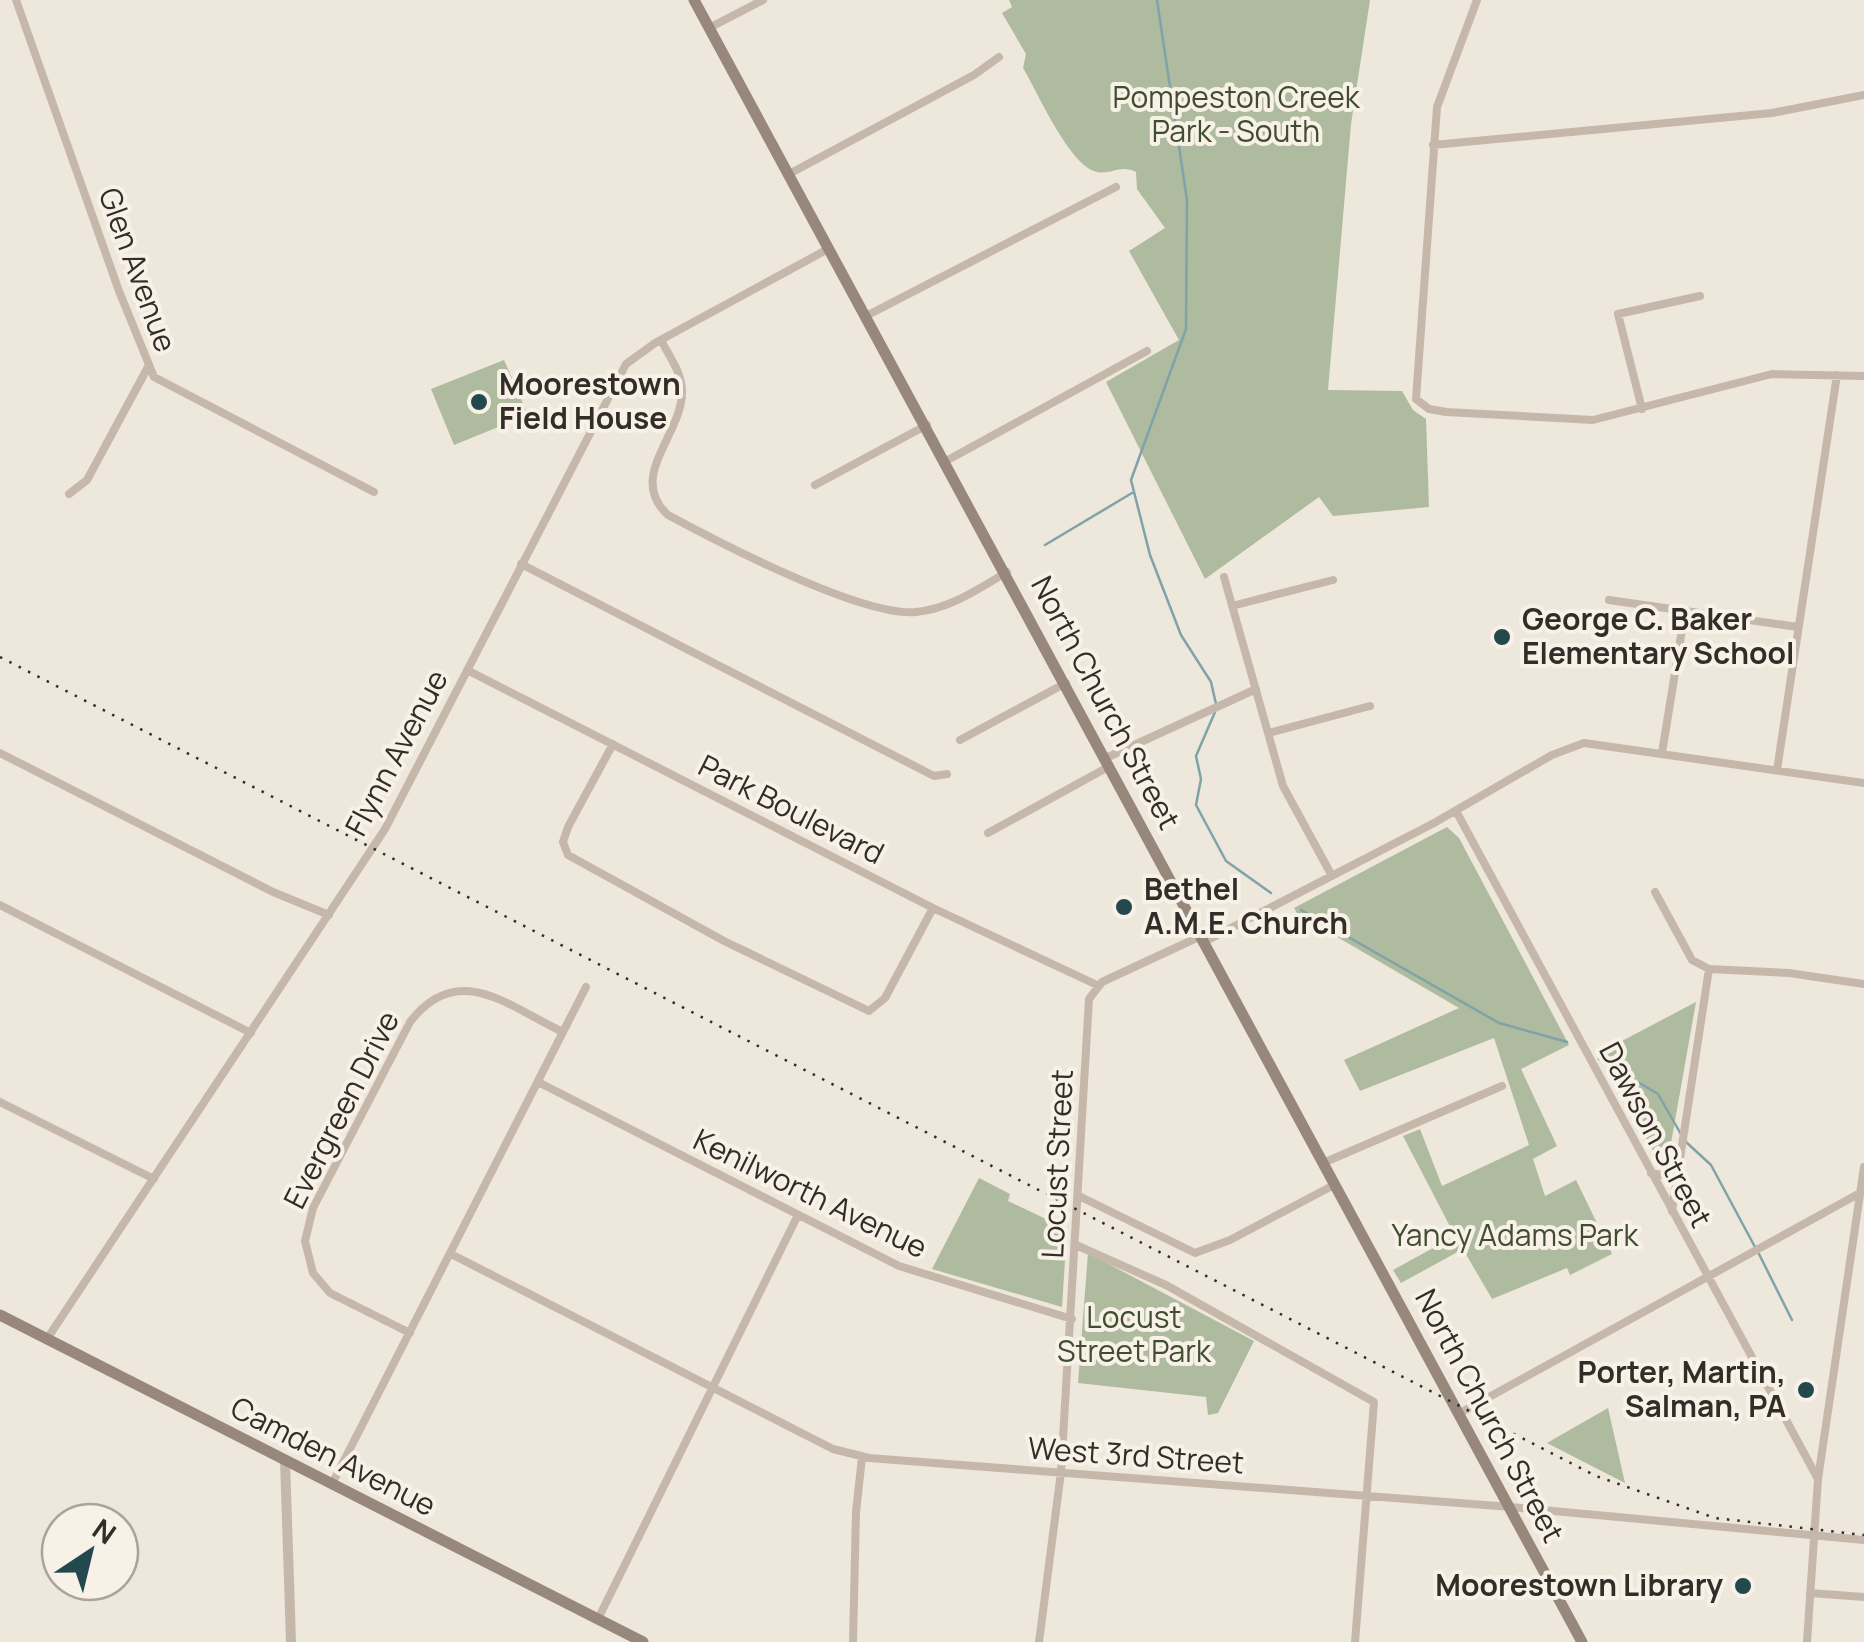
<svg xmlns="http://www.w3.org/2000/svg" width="1864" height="1642" font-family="Manrope,sans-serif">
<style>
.green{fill:#afbb9e}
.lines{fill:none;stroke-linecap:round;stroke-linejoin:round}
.stream{stroke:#7fa3a8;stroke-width:2.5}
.minor{stroke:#c5b8aa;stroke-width:8}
.tertiary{stroke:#c5b8aa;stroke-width:10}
.secondary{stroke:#98887b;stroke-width:11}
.rail{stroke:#332d28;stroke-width:2.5;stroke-dasharray:2.5 8;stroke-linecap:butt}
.poi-dot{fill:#23494f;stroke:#f7f1e8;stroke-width:4}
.labels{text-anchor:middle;stroke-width:8;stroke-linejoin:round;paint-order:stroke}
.park-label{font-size:30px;fill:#404e2f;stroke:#f7f1e8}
.street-label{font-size:30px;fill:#332d28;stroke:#f7f1e8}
.poi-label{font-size:30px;font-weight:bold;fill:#332d28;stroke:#f7f1e8;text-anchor:start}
</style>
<rect width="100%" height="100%" fill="#eee7dc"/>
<!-- green -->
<path class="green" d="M1009,0H1370L1351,124L1328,390L1402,391L1413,410L1426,419L1429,507L1333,516L1319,497L1205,579L1106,382L1179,340L1129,251L1165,228L1137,189L1136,172C1121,164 1111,175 1097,172C1070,167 1037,91 1023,68L1026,54L1002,13L1012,7Z
M504,360L528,415L454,445L431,389Z
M1447,827L1459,838L1569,1045L1521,1069L1557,1146L1533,1159L1545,1196L1576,1180L1612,1254L1570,1275L1567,1268L1492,1299L1463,1249L1401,1283L1393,1270L1455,1236L1403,1136L1420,1129L1442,1186L1529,1145L1494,1038L1360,1091L1344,1060L1459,1008L1320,927L1287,921L1298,915L1294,908Z
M1696,1002L1668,1160L1661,1165L1599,1053Z
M979,1178L1010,1194L1008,1201L1067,1229L1062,1307L932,1269Z
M1088,1253L1254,1341L1218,1413L1208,1415L1206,1397L1078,1383Z
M1608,1408L1625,1483L1547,1443Z"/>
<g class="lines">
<!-- stream -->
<path class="stream" d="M1157,0L1187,200L1186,329L1131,480L1150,555L1181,635L1211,682L1216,704
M1045,545L1132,493
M1215,712L1196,756L1201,779L1196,805L1226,861L1271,893
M1301,910L1499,1023L1567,1042
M1599,1059L1658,1094L1682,1136
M1686,1142L1711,1165L1755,1247
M1759,1254L1792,1320"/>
<!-- minor -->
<path class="minor" d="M16,0L119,291L154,377L374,492
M1477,0L1437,107L1416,399L1429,409L1446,412L1593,420L1772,374L1864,376
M709,28L763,0
M1433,145L1772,113L1864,95
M789,174L974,75L999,57
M866,316L1116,187
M661,340C669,356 682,373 682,391C683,434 626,477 668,515C720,543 862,617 916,612C949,609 979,589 1007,572
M1642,409L1618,314L1700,296
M946,461L1147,351
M815,485L927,425
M69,494L87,480L148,367
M521,564L934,776L947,774
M1224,577L1283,786L1332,876
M1609,600L1798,627
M1232,606L1333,580
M467,670L933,908L1097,985
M1269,733L1370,706
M960,740L1066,683
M613,744L568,827L563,842L568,855L724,941L869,1011L885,998L933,908
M0,753L273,892L329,915
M1662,753L1685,611
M1106,758L1256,689
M1777,770L1837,375
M1456,811L1818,1479
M988,833L1110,766
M1655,892L1692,960L1709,969
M0,905L251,1033
M1206,941L1434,823L1552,755L1584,743L1864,783
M1709,969L1789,973L1864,984
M538,1082L899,1266L1072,1319
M0,1102L154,1179
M1323,1163L1502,1086
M1651,1173L1660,1175L1678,1168
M1079,1196L1195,1253L1230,1240L1334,1185
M1672,1211L1709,969
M1076,1245L1166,1285L1374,1402L1355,1642
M451,1254L833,1449L869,1458L1511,1507L1864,1540
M410,1333L330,1293L313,1273L305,1241L313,1208L410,1022C458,959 509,1007 563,1032
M47,1339L385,829L626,364L655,343L828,249
M1460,1413L1860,1193
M332,1484L586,987
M1810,1593L1864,1597
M598,1619L798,1215
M853,1642L856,1512L862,1457
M1039,1642L1061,1472L1089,999L1102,982L1203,935
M1807,1642L1818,1479L1864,1167"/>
<!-- tertiary -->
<path class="tertiary" d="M285,1460L291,1642"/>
<!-- secondary -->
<path class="secondary" d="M694,0L1582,1642
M0,1315L643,1642"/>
<!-- rail -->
<path class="rail" d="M0,657L1596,1476L1715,1518L1864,1535"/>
</g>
<!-- markers -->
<g class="poi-dot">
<circle cx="479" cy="402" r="10"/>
<circle cx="1502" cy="637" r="10"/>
<circle cx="1124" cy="907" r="10"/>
<circle cx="1806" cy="1390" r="10"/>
<circle cx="1743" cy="1586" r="10"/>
</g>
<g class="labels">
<!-- park labels -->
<g class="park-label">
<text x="1236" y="108">Pompeston Creek<tspan x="1236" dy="34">Park - South</tspan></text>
<text x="1515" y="1246">Yancy Adams Park</text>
<text x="1134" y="1328">Locust<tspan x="1134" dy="34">Street Park</tspan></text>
</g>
<!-- street labels -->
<g class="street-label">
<text transform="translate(137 270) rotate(70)" y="10">Glen Avenue</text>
<text transform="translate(1105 703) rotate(62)" y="10">North Church Street</text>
<text transform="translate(397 753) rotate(-62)" y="10">Flynn Avenue</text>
<text transform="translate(791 810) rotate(27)" y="10">Park Boulevard</text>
<text transform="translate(342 1110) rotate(-63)" y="10">Evergreen Drive</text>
<text transform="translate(1655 1135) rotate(62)" y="10">Dawson Street</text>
<text transform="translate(1058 1164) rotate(-87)" y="10">Locust Street</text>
<text transform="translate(810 1194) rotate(26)" y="10">Kenilworth Avenue</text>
<text transform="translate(1489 1416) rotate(62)" y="10">North Church Street</text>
<text transform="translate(1136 1456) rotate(4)" y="10">West 3rd Street</text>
<text transform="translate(333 1457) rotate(27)" y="10">Camden Avenue</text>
</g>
<!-- poi labels -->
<g class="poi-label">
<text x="499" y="395">Moorestown<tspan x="499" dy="34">Field House</tspan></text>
<text x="1522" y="630">George C. Baker<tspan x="1522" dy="34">Elementary School</tspan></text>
<text x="1144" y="900">Bethel<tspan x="1144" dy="34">A.M.E. Church</tspan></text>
<text x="1786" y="1383" text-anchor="end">Porter, Martin,<tspan x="1786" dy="34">Salman, PA</tspan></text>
<text x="1723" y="1596" text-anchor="end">Moorestown Library</text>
</g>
</g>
<!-- north arrow -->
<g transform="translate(90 1552) rotate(35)"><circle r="48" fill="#f7f1e8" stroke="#a9a39b" stroke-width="2.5"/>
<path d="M0-8L18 38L0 25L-18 38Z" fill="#23494f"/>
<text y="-15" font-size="28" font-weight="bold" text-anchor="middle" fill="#332d28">N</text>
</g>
</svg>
